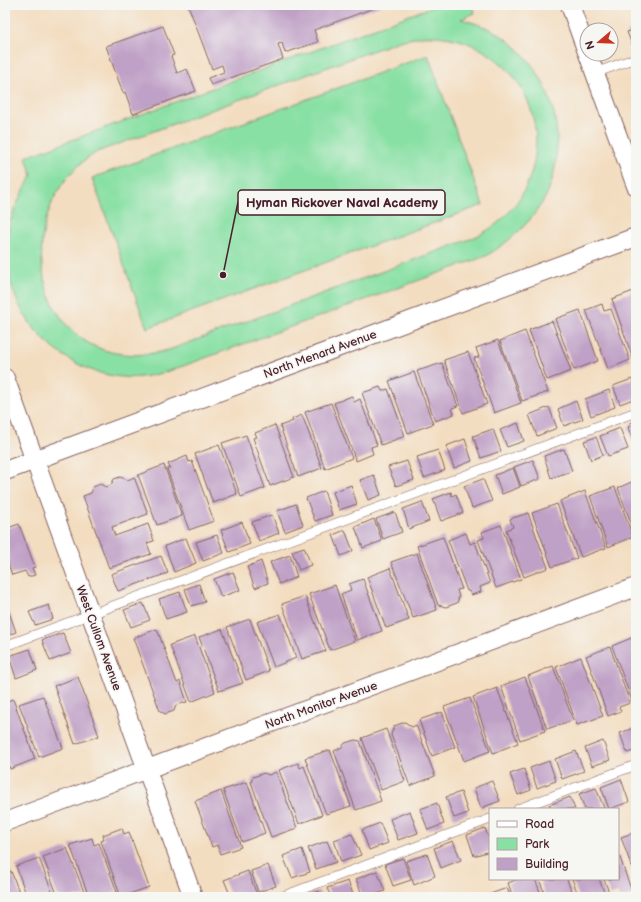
<svg xmlns="http://www.w3.org/2000/svg" width="641" height="902" font-family="'Balsamiq Sans',sans-serif">
<style>
.green{fill:#89e0a4;stroke:#6a8068;fill-rule:evenodd}
.building{fill:#bfa0c6}
.lines{fill:none;stroke-linecap:round;stroke-linejoin:round}
.lane-casing{stroke:#85625f;stroke-width:10}
.street-casing{stroke:#85625f;stroke-width:20}
.lane{stroke:#fff;stroke-width:9}
.street{stroke:#fff;stroke-width:18}
.labels{text-anchor:middle;stroke-width:3.5;stroke-linejoin:round;paint-order:stroke}
.street-label{font-size:12px;fill:#4a1f2b;stroke:#f6f6f2}
.leader{fill:none;stroke:#4a1f2b;stroke-width:1.5}
.callout-dot{fill:#4a1f2b;stroke:#f6f6f2;stroke-width:1.5}
.callout{fill:#f6f6f2;stroke:#4a1f2b;stroke-width:1.5}
.callout-label{font-size:13px;text-anchor:middle;font-weight:bold;fill:#4a1f2b}
</style>
<rect width="100%" height="100%" fill="#f6f6f2"/>
<filter id="ink" filterUnits="userSpaceOnUse"><feTurbulence type="fractalNoise" baseFrequency=".025" numOctaves="2"/><feDisplacementMap in="SourceGraphic" scale="8" xChannelSelector="R" yChannelSelector="G"/><feConvolveMatrix kernelMatrix="1 2 1 2 8 2 1 2 1" color-interpolation-filters="sRGB"/></filter>
<filter id="wash" filterUnits="userSpaceOnUse"><feTurbulence type="fractalNoise" baseFrequency=".012" numOctaves="4" result="noise"/><feDisplacementMap in="SourceGraphic" scale="16" xChannelSelector="R" yChannelSelector="G"/><feGaussianBlur stdDeviation="0.9" result="paint"/><feColorMatrix in="noise" values="0 0 0 0 0 0 0 0 0 0 0 0 0 0 0 0 0 1.4 0 .05"/><feComposite in="paint" operator="in"/></filter>
<g filter="url(#wash)">
<rect width="100%" height="100%" fill="#f3ddc0"/>
<!-- green -->
<path class="green" d="M437,5H472L475,13L461,19C471,22 482,25 492,30C533,52 558,98 557,143C557,160 554,178 547,194C533,221 512,240 486,256L172,370C156,375 139,379 122,377C63,372 11,320 7,261C4,229 15,203 32,176L26,157ZM424,36C448,35 470,41 490,55C546,92 552,175 501,220C490,230 478,236 465,241L169,350C34,386 0,209 97,152L399,41Z
M428,55L483,205L147,328L92,178Z"/>
<g id="blocks">
<!-- building -->
<path class="building" d="M188,5H382L314,30L318,42L285,53L282,43L278,44L283,59L211,85L208,78L224,72L222,65L212,69Z
M616,5H636V7L627,10L626,6L617,9Z
M163,26L174,55L171,56L177,73L187,69L196,91L133,114L125,92L123,93L106,46Z
M636,29V52H635L627,32Z
M636,290V358L633,359L612,299Z
M602,304L604,311L611,309L630,360L608,369L586,310Z
M580,310L598,361L574,370L555,319Z
M552,321L571,371L547,380L529,330Z
M525,331L548,392L522,401L500,341Z
M498,340L521,403L494,413L474,358L479,357L476,348Z
M468,352L487,404L463,413L444,360Z
M442,363L458,406L452,408L454,414L435,421L417,371Z
M414,372L433,424L408,433L389,381Z
M632,379L636,390V398L620,404L613,386Z
M380,387L382,391L388,389L405,436L381,445L362,393Z
M609,390L615,407L591,416L585,399Z
M352,396L354,402L360,399L377,445L371,447L373,454L356,461L334,403Z
M576,401L583,419L564,426L558,409Z
M331,403L352,458L325,469L305,412Z
M549,407L557,428L537,436L529,415Z
M302,415L322,468L298,477L280,426L293,421L292,419Z
M636,421V441L633,442L628,427L631,426L630,423Z
M518,423L524,441L507,447L500,430Z
M275,425L294,477L270,486L253,438L257,437L255,433Z
M620,428L628,449L608,456L600,436Z
M493,429L501,451L481,458L473,436Z
M246,435L265,488L241,497L222,443Z
M596,437L603,455L591,460L584,441Z
M465,439L472,461L454,468L446,446Z
M219,445L237,494L213,503L195,454Z
M564,449L572,471L551,478L544,456Z
M438,450L445,470L424,478L417,457Z
M187,456L189,462L192,461L214,521L189,530L167,469L170,468L168,464Z
M533,460L540,479L521,486L514,467Z
M407,461L414,480L396,486L388,467Z
M164,465L182,516L157,525L138,475Z
M513,468L520,487L502,494L495,475Z
M374,475L381,495L368,500L360,480Z
M120,477L128,480L134,477L148,514L112,527L115,536L148,524L154,541L147,543L151,554L109,568L83,496L91,493L93,487L100,484L106,487L111,485L114,479Z
M483,479L492,501L472,508L464,486Z
M636,480V537L618,488Z
M351,485L357,504L339,510L333,492Z
M615,487L633,537L608,547L590,496Z
M324,491L332,515L315,521L306,498Z
M585,491L606,548L581,557L560,501Z
M451,492L452,496L456,494L463,513L441,521L433,499Z
M422,502L429,521L409,529L403,509Z
M296,504L303,525L285,532L277,511Z
M557,504L577,558L552,567L532,513Z
M395,512L402,532L383,539L376,519Z
M528,513L548,568L524,577L506,530L513,527L510,519Z
M272,515L279,533L259,541L252,522Z
M374,519L382,541L363,548L355,527Z
M242,522L250,544L229,552L221,530Z
M19,524L35,567L32,568L35,575L28,577L25,571L12,575L5,555V529Z
M501,525L521,579L496,588L478,540L484,538L482,532Z
M345,530L353,551L341,556L333,535Z
M466,533L470,544L475,542L490,583L480,587L481,592L471,595L469,591H467L448,540Z
M217,535L224,553L203,561L196,542Z
M443,537L462,589L457,590L459,597L457,603L446,607L438,605L417,546Z
M186,538L196,563L174,572L165,546Z
M304,547L311,565L299,570L292,551Z
M417,553L437,610L413,618L391,562Z
M290,555L297,577L279,584L270,562Z
M161,556L168,573L118,591L111,574Z
M261,561L268,583L255,588L247,567Z
M390,568L409,620L386,628L367,577Z
M233,572L240,590L221,597L214,579Z
M363,579L382,631L357,640L341,594L351,590L349,584Z
M199,584L205,602L191,606L185,589Z
M335,585L355,641L330,650L309,594Z
M180,592L187,612L166,619L159,599Z
M305,596L326,651L302,659L282,604Z
M143,603L150,620L131,627L124,610Z
M49,605L53,619L35,625L29,612Z
M8,609L16,632L5,636V610Z
M280,614L296,658L274,667L257,622Z
M250,619L269,671L246,680L227,627Z
M157,629L177,683L180,681L187,702L176,705L174,711L165,714L160,711L133,638Z
M222,629L243,683L219,691L199,637Z
M63,633L71,653L50,661L42,640Z
M195,636L215,692L191,702L170,645Z
M636,636V700L632,701L612,646Z
M610,647L630,703L619,707L621,711L608,716L586,656Z
M30,649L37,670L16,678L9,656Z
M581,657L603,716L577,725L556,667Z
M553,666L573,720L547,729L528,676Z
M78,677L99,736L75,744L54,686Z
M525,677L545,731L520,740L501,686Z
M497,688L518,743L493,753L473,697Z
M43,696L63,748L39,757L19,704Z
M470,698L490,751L464,761L444,707Z
M13,699L35,759L10,769L5,755V702Z
M442,712L455,747L432,756L419,720Z
M405,722L412,727L416,725L435,776L410,786L391,735L394,726Z
M636,727V750L627,753L620,733Z
M386,729L405,781L381,790L362,738Z
M355,740L360,741L381,801L356,810L334,751L342,747L345,743Z
M603,741L610,760L592,766L585,748Z
M330,750L351,806L326,814L305,758Z
M576,751L584,771L562,779L555,759Z
M549,761L556,781L537,788L530,768Z
M298,763L300,768L304,766L322,815L299,824L279,770Z
M524,769L531,790L518,795L510,774Z
M276,772L297,828L271,837L251,782L253,777L264,773L269,775Z
M621,779L629,802L609,809L601,787Z
M492,781L500,801L481,808L474,788Z
M247,782L265,833L242,842L223,790Z
M596,788L604,808L600,809H585L579,794Z
M221,791L241,847L220,854L217,845L212,847L195,801Z
M461,792L468,813L454,818L446,797Z
M570,797L575,809H551L549,805Z
M437,803L444,824L428,830L420,809Z
M410,811L418,833L398,840L390,819Z
M380,823L388,843L369,850L362,830Z
M122,828L124,834L129,832L149,887L121,897L101,841L104,840L103,835Z
M485,828L490,842V851L474,856L467,835Z
M636,832V879L621,837Z
M352,834L361,855L341,862L334,840Z
M92,838L94,845L99,843L117,892L103,897H89L70,845Z
M327,841L336,862L316,869L308,848Z
M453,841L461,860L441,868L434,848Z
M67,848L86,897H58L43,857Z
M302,849L310,872L292,878L283,856Z
M618,852L633,895L628,897H619L618,893L610,895L604,879H618Z
M427,854L435,876L414,885L406,861Z
M39,858L54,897H27L16,866Z
M403,858L411,880L393,886L385,864Z
M268,865L276,886L258,892L251,871Z
M11,871L21,897H5V873Z
M248,871L257,895L252,897H231L224,880Z
M377,871L385,891L369,897H363L356,879Z
M518,879H535L542,897H513L508,883Z
M539,879H567L573,897H546Z
M572,879H599L606,897H579Z
M348,881L354,897H331L327,888Z
M507,888L511,897H482Z
M319,891L321,897H303Z"/>
</g>
</g>
<g filter="url(#ink)">
<use href="#blocks" fill-opacity="0" stroke="#85625f" stroke-width="1"/>
<g class="lines">
<defs>
<path id="lane" d="M595,73L636,58
M5,646L636,412
M518,809L636,765
M281,897L490,819"/>
<path id="street" d="M570,5L587,52
M588,54L636,186
M5,378L193,897
M5,471L636,237
M5,822L636,587"/>
</defs>
<!-- lane casing -->
<use href="#lane" class="lane-casing"/>
<!-- street casing -->
<use href="#street" class="street-casing"/>
<!-- lane -->
<use href="#lane" class="lane"/>
<!-- street -->
<use href="#street" class="street"/>
</g>
</g>
<g class="labels">
<!-- street labels -->
<g class="street-label">
<text transform="translate(320 354) rotate(-20)" y="4">North Menard Avenue</text>
<text transform="translate(99 638) rotate(70)" y="4">West Cullom Avenue</text>
<text transform="translate(321 705) rotate(-20)" y="4">North Monitor Avenue</text>
</g>
</g>
<!-- callouts -->
<path class="leader" d="M223 275L238 202"/>
<circle class="callout-dot" cx="223" cy="275" r="4"/>
<rect class="callout" x="238" y="190" width="207" height="25" rx="4"/>
<g class="callout-label">
<text x="342" y="207">Hyman Rickover Naval Academy</text>
</g>
<!-- margin -->
<rect width="641" height="902" fill="none" stroke="#f6f6f2" stroke-width="20"/>
<!-- legend -->
<rect x="489" y="808" width="130" height="72" fill="#f6f6f2" stroke="#b1a0a2"/>
<rect x="497" y="821" width="20" height="6" fill="#ffffff" stroke="#b1a0a2"/>
<text x="525" y="828" font-size="12" fill="#4a1f2b">Road</text>
<rect x="497" y="838" width="20" height="12" fill="#89e0a4" stroke="#b1a0a2"/>
<text x="525" y="848" font-size="12" fill="#4a1f2b">Park</text>
<rect x="497" y="858" width="20" height="12" fill="#bfa0c6" stroke="#b1a0a2"/>
<text x="525" y="868" font-size="12" fill="#4a1f2b">Building</text>
<!-- north arrow -->
<g transform="translate(599 42) rotate(251)"><circle r="19" fill="#f6f6f2" stroke="#b1a0a2"/>
<path d="M0-3L7 15L0 10L-7 15Z" fill="#c8321e"/>
<text y="-6" font-size="11" font-weight="bold" text-anchor="middle" fill="#4a1f2b">N</text>
</g>
</svg>
